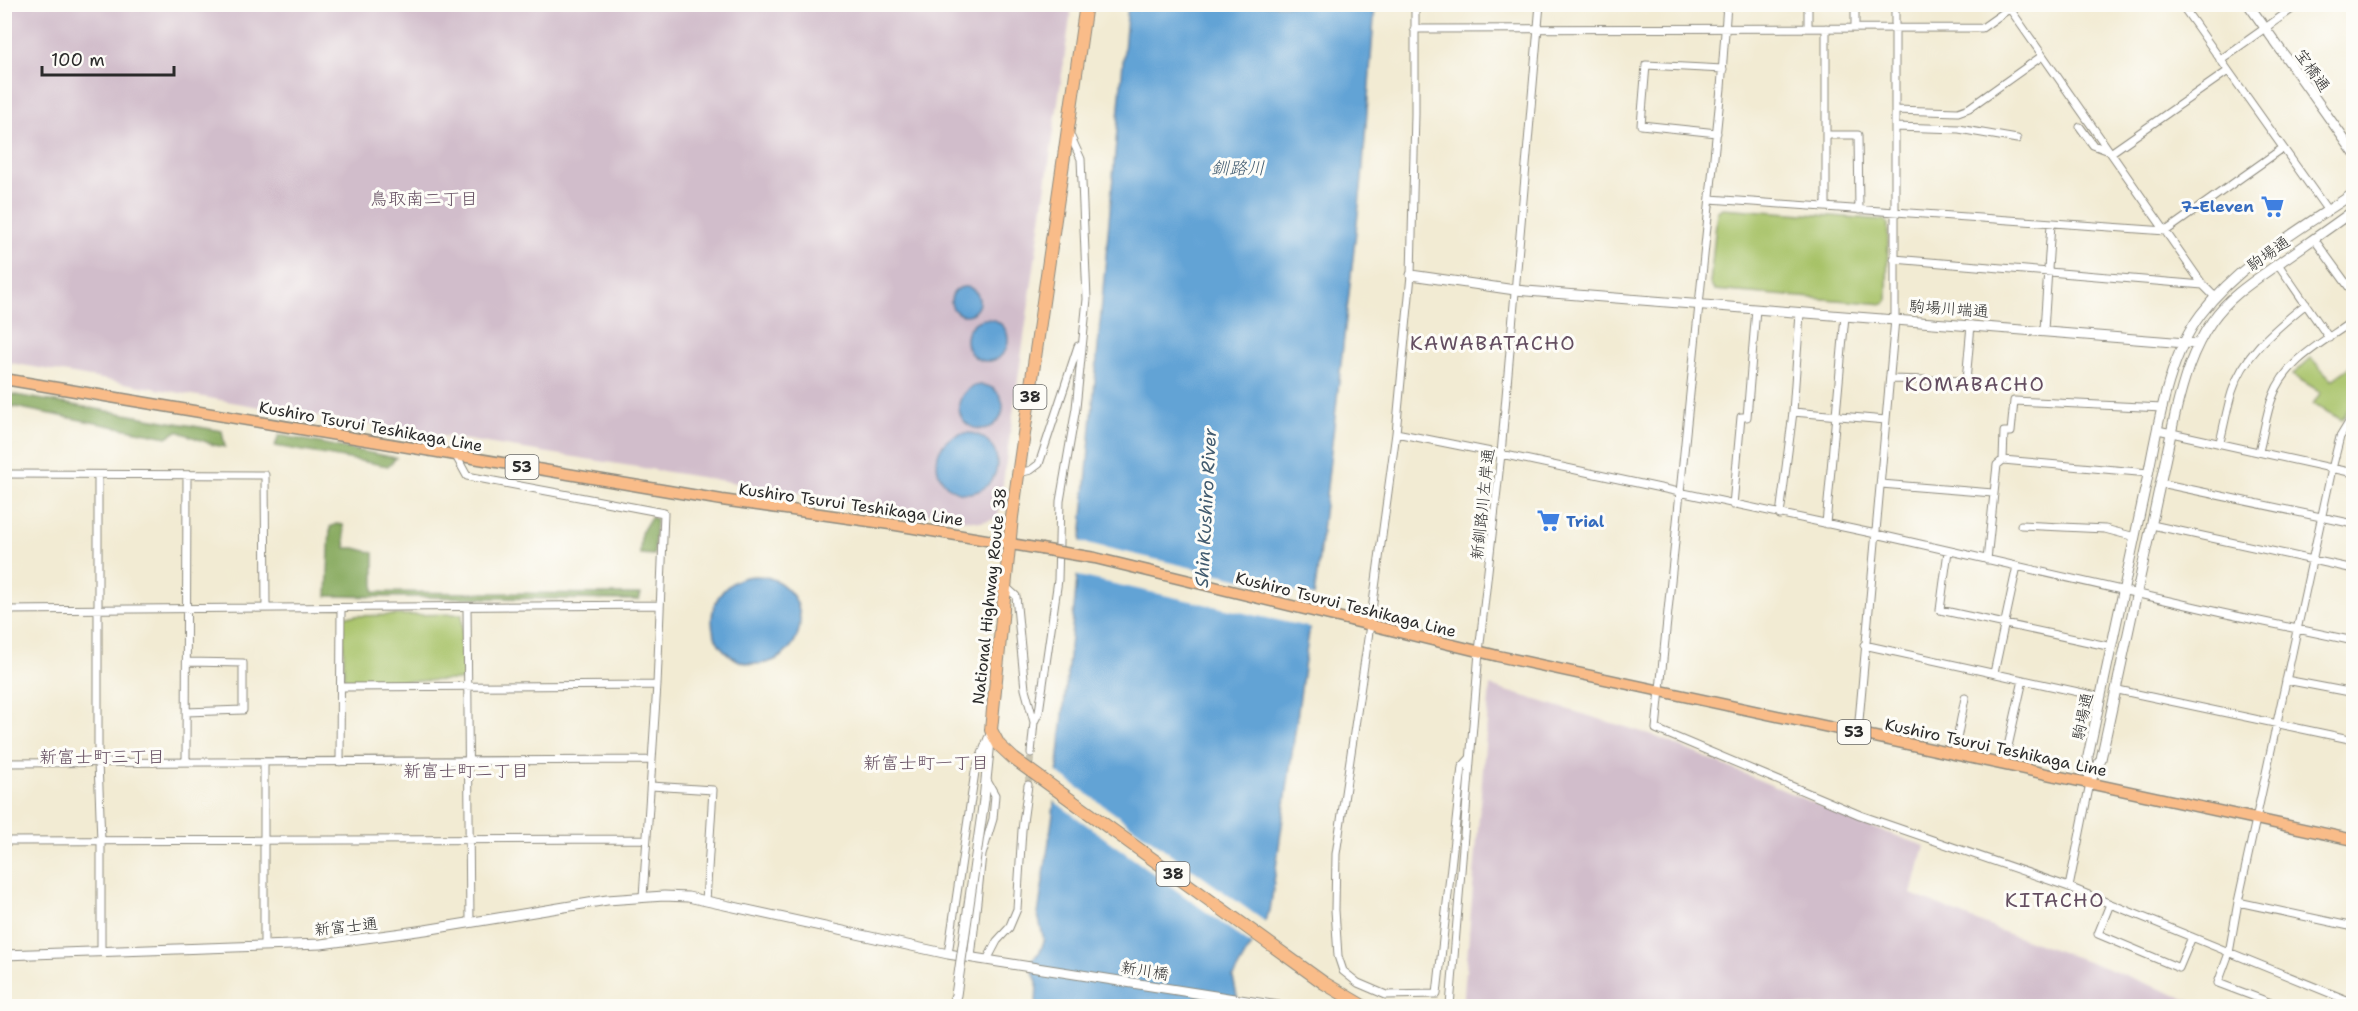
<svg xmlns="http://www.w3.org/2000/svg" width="2358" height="1011" font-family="'Shantell Sans','Klee One',sans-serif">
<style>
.industrial{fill:#d1bdcb}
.green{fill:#a7c268;stroke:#69764a;stroke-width:1.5}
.forest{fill:#85a85c;stroke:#586a44;stroke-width:1.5}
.water{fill:#62a3d5;stroke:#466780;stroke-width:1.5}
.pier{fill:#f2ebd3}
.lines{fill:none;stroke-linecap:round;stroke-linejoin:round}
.minor-tunnel{stroke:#cac5b1;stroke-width:7;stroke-dasharray:7 3.5;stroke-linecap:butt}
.minor-casing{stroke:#8e8b7f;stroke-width:9}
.tertiary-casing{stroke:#8e8b7f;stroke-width:11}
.primary-casing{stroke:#8e8b7f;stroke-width:13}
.trunk-casing{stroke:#8e8b7f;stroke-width:14}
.minor{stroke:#fff;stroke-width:7}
.tertiary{stroke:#fff;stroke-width:9}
.primary{stroke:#f9bc89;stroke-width:10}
.trunk{stroke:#f9bc89;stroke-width:12}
.rail-casing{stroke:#2b2b2b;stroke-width:5}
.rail{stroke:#fdfcf7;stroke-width:3;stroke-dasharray:9;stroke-linecap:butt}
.tertiary-bridge-casing{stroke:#8e8b7f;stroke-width:11;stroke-linecap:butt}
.primary-bridge-casing{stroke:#8e8b7f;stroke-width:13;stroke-linecap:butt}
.tertiary-bridge{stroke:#fff;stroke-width:9}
.primary-bridge{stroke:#f9bc89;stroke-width:10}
.labels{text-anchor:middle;stroke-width:6;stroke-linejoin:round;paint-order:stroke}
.shield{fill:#fdfcf7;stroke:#6a6a68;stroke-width:1.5}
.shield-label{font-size:15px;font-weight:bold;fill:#2b2b2b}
.street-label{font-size:16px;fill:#2b2b2b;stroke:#fdfcf7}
.shop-label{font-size:16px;font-weight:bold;fill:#366cbe;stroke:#fdfcf7;text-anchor:end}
.water-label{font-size:18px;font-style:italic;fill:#415b6f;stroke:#fdfcf7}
.neighbourhood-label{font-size:18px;fill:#644e61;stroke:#fdfcf7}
.quarter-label{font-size:20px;letter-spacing:1.5px;fill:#644e61;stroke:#fdfcf7}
</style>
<rect width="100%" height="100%" fill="#fdfcf7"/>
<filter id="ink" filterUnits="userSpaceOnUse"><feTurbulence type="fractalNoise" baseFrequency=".0167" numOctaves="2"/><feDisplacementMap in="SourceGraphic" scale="12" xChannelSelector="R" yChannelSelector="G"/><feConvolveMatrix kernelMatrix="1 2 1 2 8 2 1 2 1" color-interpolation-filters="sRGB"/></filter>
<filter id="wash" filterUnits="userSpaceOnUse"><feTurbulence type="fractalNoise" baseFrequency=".008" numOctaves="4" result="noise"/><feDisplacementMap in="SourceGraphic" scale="24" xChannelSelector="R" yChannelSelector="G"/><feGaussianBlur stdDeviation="1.35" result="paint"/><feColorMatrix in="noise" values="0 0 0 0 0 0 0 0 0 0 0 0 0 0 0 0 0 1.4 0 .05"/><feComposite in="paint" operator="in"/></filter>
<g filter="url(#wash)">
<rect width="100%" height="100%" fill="#f2ebd3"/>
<!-- industrial -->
<path class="industrial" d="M4,5H1072L998,518L981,522L260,407L5,362Z
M1490,686L1652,735L1871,827L1925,846L1911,894L2006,933L2082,959L2205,1006H1463Z"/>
<!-- green -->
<path class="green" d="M1722,208L1885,220L1888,224L1887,301L1884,304L1714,290L1710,284L1717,212Z
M2311,358L2332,380L2353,365V401L2342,420L2313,404L2321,392L2292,375Z
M462,614L463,680L344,682L343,616Z"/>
<!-- forest -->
<path class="forest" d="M4,393L222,431L225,447L214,445L177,431L167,437L5,405Z
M279,435L396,458L388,466L275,446Z
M651,517L656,519L654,555L640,554L641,533Z
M336,524L343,525L346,548H355L374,553V592L641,594L639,600L327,596L330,527Z"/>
<!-- water -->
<path class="water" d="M1128,5H1375L1362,179L1317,575L1270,911L1233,977L1239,1006H1036L1037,982L1029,962L1040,952L1044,941L1038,915L1053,814L1082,529Z
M951 301a14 14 0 1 1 28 0a14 14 0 1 1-28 0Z
M966 340a21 21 0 1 1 42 0a21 21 0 1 1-42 0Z
M959 407a22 22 0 1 1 44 0a22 22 0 1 1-44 0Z
M937 463a30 30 0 1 1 60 0a30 30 0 1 1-60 0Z
M712 620a44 44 0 1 1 88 0a44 44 0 1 1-88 0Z"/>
<!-- pier -->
<path class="pier" d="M1078,541L1317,597L1312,628L1074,575Z
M1054,770L1267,923L1253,946L1051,799Z"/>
</g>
<g filter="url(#ink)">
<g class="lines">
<!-- minor-tunnel -->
<path class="minor-tunnel" d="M1028,785L1031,753"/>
<defs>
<path id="minor" d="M1415,4V114L1411,275L1396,433L1370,625L1336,854L1335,910L1338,956L1343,971L1358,983L1386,995L1437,994L1462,767L1470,758
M1727,4L1721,88L1656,729L1860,815L2069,887L2354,1003
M1855,4V28
M2181,4L2328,211
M2010,9L2203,285L2215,297
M1808,28V4
M1414,29L1982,28L2016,4
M2220,60L2299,4
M1895,110L1958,112L1969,108L2042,56
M1895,127L1959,129L2017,139
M2080,127L2093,145L2112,152L2228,71
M1717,133L1641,125L1646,65L1723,69
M1826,135H1858L1859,210
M1710,199L2166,231L2283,148
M1826,207V28
M2314,239L2354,294
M1894,259L2203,285
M2278,264L2329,338
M2044,330L2051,224
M1890,379L1966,381L1971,325
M1793,412L1886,420
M2158,430L2354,473
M1396,433L1501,454L1876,534L2222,613L2354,641
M2220,442C2224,426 2227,408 2232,392C2244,353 2276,329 2306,304
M2259,451C2264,433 2266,413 2273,396C2286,360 2324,342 2354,320
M456,456L467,476L664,513L657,685L643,897
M1019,473L1031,470L1039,464L1078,346
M2149,473L2003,460L2004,432H2011L2014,401L2163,408
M4,474L265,475L266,608
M98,475V762L101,841V952
M2160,483L2354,524
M1881,484L1993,493
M1733,505L1741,417H1747L1756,309
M1780,515L1793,412L1800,313
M1826,524L1845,316
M2021,525L2105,529L2135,537
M2152,525L2354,569
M1948,551L1940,610L2112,647
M1987,560L1997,465L2003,460
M1006,587L1016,596L1025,689L1034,722L1031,753
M467,608L470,922
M4,610L660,605
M1864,645L2101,697
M1994,673L2017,566
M2286,680L2354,693
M342,687L657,685
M2118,690L2354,740
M186,712L243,710V663L187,662
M1034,722L1039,712L1058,580L1060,501L1076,408L1087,299L1081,159L1070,135
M1858,732L1895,319V4
M1954,754L1965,698
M186,762L187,475
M264,762V946
M340,762L341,608
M4,763L652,760
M2004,764L2023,680
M651,786L713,790L706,901
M4,841L646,839
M2069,887L2090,783
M2238,902L2354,927
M2110,904L2098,934L2179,968L2192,937
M948,954L975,772L988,738
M971,958L982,855L993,819L995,795L986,779
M987,960L997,941L1009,928L1017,909L1022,830L1028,785
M1450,1006L1479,652L1501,454L1540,4
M2279,1006L2218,983L2229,953L2238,902L2332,469L2340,437L2354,414"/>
<path id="tertiary" d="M2248,4L2354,153
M1411,275L1515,290L2198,344
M2091,780L2101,759L2175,415C2183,381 2192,350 2212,321C2230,295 2257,279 2282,261C2306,244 2330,228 2354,210
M2090,783L2088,756C2107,669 2125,581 2144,494C2157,435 2165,362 2201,314C2241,262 2301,229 2354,193
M984,800L991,731
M4,955L321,944L425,930L607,900L664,896L688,897L948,954L1279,1006"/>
<path id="primary" d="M4,379L722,500L890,524L1041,549
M1354,621L1498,656L2354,840"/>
<path id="trunk" d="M1086,4L1012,517L991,730L999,745L1014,759L1324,983L1363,1006"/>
</defs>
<!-- minor casing -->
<use href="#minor" class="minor-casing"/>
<!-- tertiary casing -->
<use href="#tertiary" class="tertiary-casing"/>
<!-- primary casing -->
<use href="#primary" class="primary-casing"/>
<!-- trunk casing -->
<use href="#trunk" class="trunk-casing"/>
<!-- minor -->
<use href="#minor" class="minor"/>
<!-- tertiary -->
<use href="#tertiary" class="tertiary"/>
<!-- primary -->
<use href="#primary" class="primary"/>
<!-- trunk -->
<use href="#trunk" class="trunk"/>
<defs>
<path id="rail" d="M865,1006H951"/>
</defs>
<!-- rail casing -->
<use href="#rail" class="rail-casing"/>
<!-- rail -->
<use href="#rail" class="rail"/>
<defs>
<path id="tertiary-bridge" d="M952,1006L956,995L984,800"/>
<path id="primary-bridge" d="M1041,549L1095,558L1354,621"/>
</defs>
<!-- tertiary-bridge casing -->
<use href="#tertiary-bridge" class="tertiary-bridge-casing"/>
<!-- primary-bridge casing -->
<use href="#primary-bridge" class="primary-bridge-casing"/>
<!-- tertiary-bridge -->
<use href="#tertiary-bridge" class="tertiary-bridge"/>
<!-- primary-bridge -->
<use href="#primary-bridge" class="primary-bridge"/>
</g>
</g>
<!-- icons -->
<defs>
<symbol id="supermarket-bare" viewBox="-9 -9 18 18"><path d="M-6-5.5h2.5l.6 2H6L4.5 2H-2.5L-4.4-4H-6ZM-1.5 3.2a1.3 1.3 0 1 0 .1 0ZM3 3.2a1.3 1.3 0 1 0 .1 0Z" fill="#3f7fe0" stroke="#fdfcf7" stroke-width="2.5" paint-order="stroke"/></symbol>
</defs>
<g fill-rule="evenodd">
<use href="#supermarket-bare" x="2256" y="190" width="33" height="33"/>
<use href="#supermarket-bare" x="1532" y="504" width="33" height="33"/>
</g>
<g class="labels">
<!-- shield labels -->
<g class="shield">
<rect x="1013.5" y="385" width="33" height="24" rx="4.5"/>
<rect x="505.5" y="455" width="33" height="24" rx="4.5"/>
<rect x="1837.5" y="720" width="33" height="24" rx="4.5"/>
<rect x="1156.5" y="862" width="33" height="24" rx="4.5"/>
</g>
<g class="shield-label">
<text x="1030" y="402">38</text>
<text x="522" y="472">53</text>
<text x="1854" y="737">53</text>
<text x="1173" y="879">38</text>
</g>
<!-- street labels -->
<g class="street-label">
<text transform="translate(2313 70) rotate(55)" y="6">宝橋通</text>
<text transform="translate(2268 253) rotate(-35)" y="6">駒場通</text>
<text transform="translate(1949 308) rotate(4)" y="6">駒場川端通</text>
<text transform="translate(371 426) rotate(10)" y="6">Kushiro Tsurui Teshikaga Line</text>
<text transform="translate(851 504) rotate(8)" y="6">Kushiro Tsurui Teshikaga Line</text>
<text transform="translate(1482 504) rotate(-84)" y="6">新釧路川左岸通</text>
<text transform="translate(989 596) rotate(-84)" y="6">National Highway Route 38</text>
<text transform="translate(1346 604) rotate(14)" y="6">Kushiro Tsurui Teshikaga Line</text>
<text transform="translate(2082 716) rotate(-78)" y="6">駒場通</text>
<text transform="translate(1996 747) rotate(12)" y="6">Kushiro Tsurui Teshikaga Line</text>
<text transform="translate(346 926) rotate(-6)" y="6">新富士通</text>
<text transform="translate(1145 970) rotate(9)" y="6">新川橋</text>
</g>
<!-- shop labels -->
<g class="shop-label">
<text x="2254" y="212">7-Eleven</text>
<text x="1566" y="527" text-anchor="start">Trial</text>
</g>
<!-- water labels -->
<g class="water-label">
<text x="1238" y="174">釧路川</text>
<text transform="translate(1206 508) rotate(-87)" y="6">Shin Kushiro River</text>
</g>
<!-- neighbourhood labels -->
<g class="neighbourhood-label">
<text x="424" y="205">鳥取南二丁目</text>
<text x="102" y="763">新富士町三丁目</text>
<text x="926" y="769">新富士町一丁目</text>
<text x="466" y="777">新富士町二丁目</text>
</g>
<!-- quarter labels -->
<g class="quarter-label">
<text x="1493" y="350">KAWABATACHO</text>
<text x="1975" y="391">KOMABACHO</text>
<text x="2055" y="907">KITACHO</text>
</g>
</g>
<!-- margin -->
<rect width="2358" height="1011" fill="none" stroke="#fdfcf7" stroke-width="24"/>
<!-- scale -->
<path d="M42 66v9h132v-9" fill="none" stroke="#2b2b2b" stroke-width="3"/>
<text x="51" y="66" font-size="18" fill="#2b2b2b" stroke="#fdfcf7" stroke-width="4.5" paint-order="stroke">100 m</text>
</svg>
